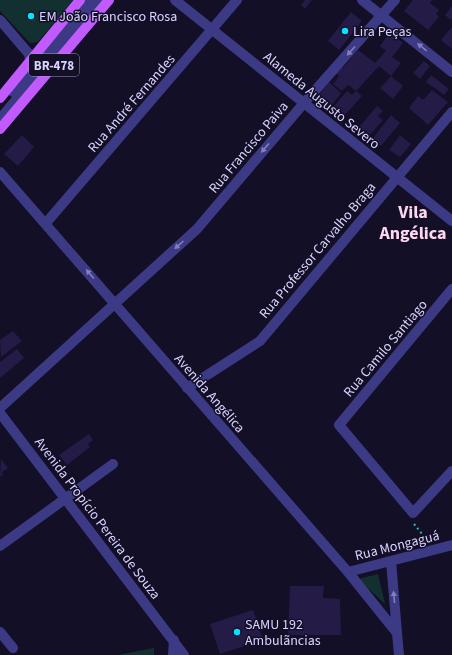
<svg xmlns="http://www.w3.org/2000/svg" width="452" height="655" font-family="'Source Sans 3',sans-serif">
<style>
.green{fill:#12302f}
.building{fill:#241b47}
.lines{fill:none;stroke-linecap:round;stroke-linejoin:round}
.path{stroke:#2fb8b0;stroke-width:2;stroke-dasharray:2 3;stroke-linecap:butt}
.minor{stroke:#3d3a85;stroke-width:10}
.major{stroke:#c25bff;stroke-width:10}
.oneway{fill:#837fbc}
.poi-dot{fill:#00e5ff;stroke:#130f26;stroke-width:1.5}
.labels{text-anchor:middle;stroke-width:3;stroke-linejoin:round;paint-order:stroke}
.shield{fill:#130f26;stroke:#9e99be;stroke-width:1}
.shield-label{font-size:13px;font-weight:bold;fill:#d9d4ff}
.poi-label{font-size:14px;fill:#d9d4ff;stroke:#130f26;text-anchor:start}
.street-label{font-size:14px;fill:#d9d4ff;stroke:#130f26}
.district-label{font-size:18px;font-weight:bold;fill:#ffd6f0;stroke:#130f26}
</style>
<rect width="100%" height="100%" fill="#130f26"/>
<!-- green -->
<path class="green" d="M0,0H73L38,42L30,43L0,11Z
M378,574L385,604L358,579Z
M154,648V655H118Z"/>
<!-- building -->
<path class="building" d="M305,0H312L305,9L301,5Z
M413,0H432L430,3L439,10L436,14L439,17L428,30L404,11Z
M452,6V18L451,20L445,15Z
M351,12L362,21L339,50L328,41Z
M452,27V49L441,40Z
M390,32L403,43L392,57L401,63L391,76L403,86L393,99L380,88L391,76L379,66L356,91L348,85L342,91L333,84L339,76L336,73L341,67L343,68L358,50L375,63L386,51L380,46Z
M424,61L430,66L420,79L413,73Z
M431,75L449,89L444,95L426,82Z
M329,82L341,93L332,105L319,95Z
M432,90L448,102L428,125L409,108L418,96L423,100Z
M347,91L352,95L356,91L362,96L345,115L334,106Z
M377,106L383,111L378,116L383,120L369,136L359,127Z
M391,115L400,123L381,146L373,138Z
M22,135L34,147L18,166L4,154Z
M400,135L411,144L400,157L389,150Z
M13,331L22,341L1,357L0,340Z
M17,349L24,358L0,378V362Z
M89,434L93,440L88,444L90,447L67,465L59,455Z
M1,459L8,468L2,472L3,475L0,477Z
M290,586H324L323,598L340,599L341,635H288Z
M253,610L263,640L220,654L210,624Z"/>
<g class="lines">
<!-- path -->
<path class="path" d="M414,524L427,540"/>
<!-- minor -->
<path class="minor" d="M175,0L452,221
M362,0L452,72
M0,20L29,54L30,60
M13,92L89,0
M0,119L99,0
M0,172L348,572L397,633L399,655
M46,223L237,0
M452,289L339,425L413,513L452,471
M187,388L260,341L452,112
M0,408L197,229L304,103L395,0
M0,413L184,655
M0,546L113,464
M391,561L397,633
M348,572L452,545
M0,632L13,648
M173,655L174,640"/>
<!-- major -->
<path class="major" d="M0,98L80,0
M0,129L109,0"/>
</g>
<!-- one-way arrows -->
<defs><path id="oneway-solid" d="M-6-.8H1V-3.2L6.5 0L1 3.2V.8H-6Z"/></defs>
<g class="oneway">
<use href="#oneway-solid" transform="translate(422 47) rotate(-141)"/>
<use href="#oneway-solid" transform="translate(351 51) rotate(132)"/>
<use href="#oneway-solid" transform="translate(265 148) rotate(130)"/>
<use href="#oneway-solid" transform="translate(179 245) rotate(138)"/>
<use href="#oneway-solid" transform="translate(90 274) rotate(-131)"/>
<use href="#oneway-solid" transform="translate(394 597) rotate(-95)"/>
</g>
<!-- markers -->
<g class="poi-dot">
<circle cx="31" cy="16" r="4"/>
<circle cx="345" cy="31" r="4"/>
<circle cx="237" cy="632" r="4"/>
</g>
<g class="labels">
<!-- shield labels -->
<rect class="shield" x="29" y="54" width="50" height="22" rx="3"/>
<g class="shield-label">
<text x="54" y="70">BR-478</text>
</g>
<!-- poi labels -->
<g class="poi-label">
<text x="39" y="21">EM João Francisco Rosa</text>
<text x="353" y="36">Lira Peças</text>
<text x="245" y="629">SAMU 192<tspan x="245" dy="16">Ambulãncias</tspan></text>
</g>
<!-- street labels -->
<g class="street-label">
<text transform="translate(322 100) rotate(39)" y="5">Alameda Augusto Severo</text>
<text transform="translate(131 103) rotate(-49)" y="5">Rua André Fernandes</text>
<text transform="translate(248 147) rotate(-50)" y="5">Rua Francisco Paiva</text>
<text transform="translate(317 250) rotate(-50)" y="5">Rua Professor Carvalho Braga</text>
<text transform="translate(385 348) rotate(-50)" y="5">Rua Camilo Santiago</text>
<text transform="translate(210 393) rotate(49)" y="5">Avenida Angélica</text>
<text transform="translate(98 518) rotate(53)" y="5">Avenida Propício Pereira de Souza</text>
<text transform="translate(397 545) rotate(-14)" y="5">Rua Mongaguá</text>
</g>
<!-- district labels -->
<g class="district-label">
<text x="413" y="218">Vila<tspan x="413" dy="21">Angélica</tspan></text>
</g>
</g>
</svg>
